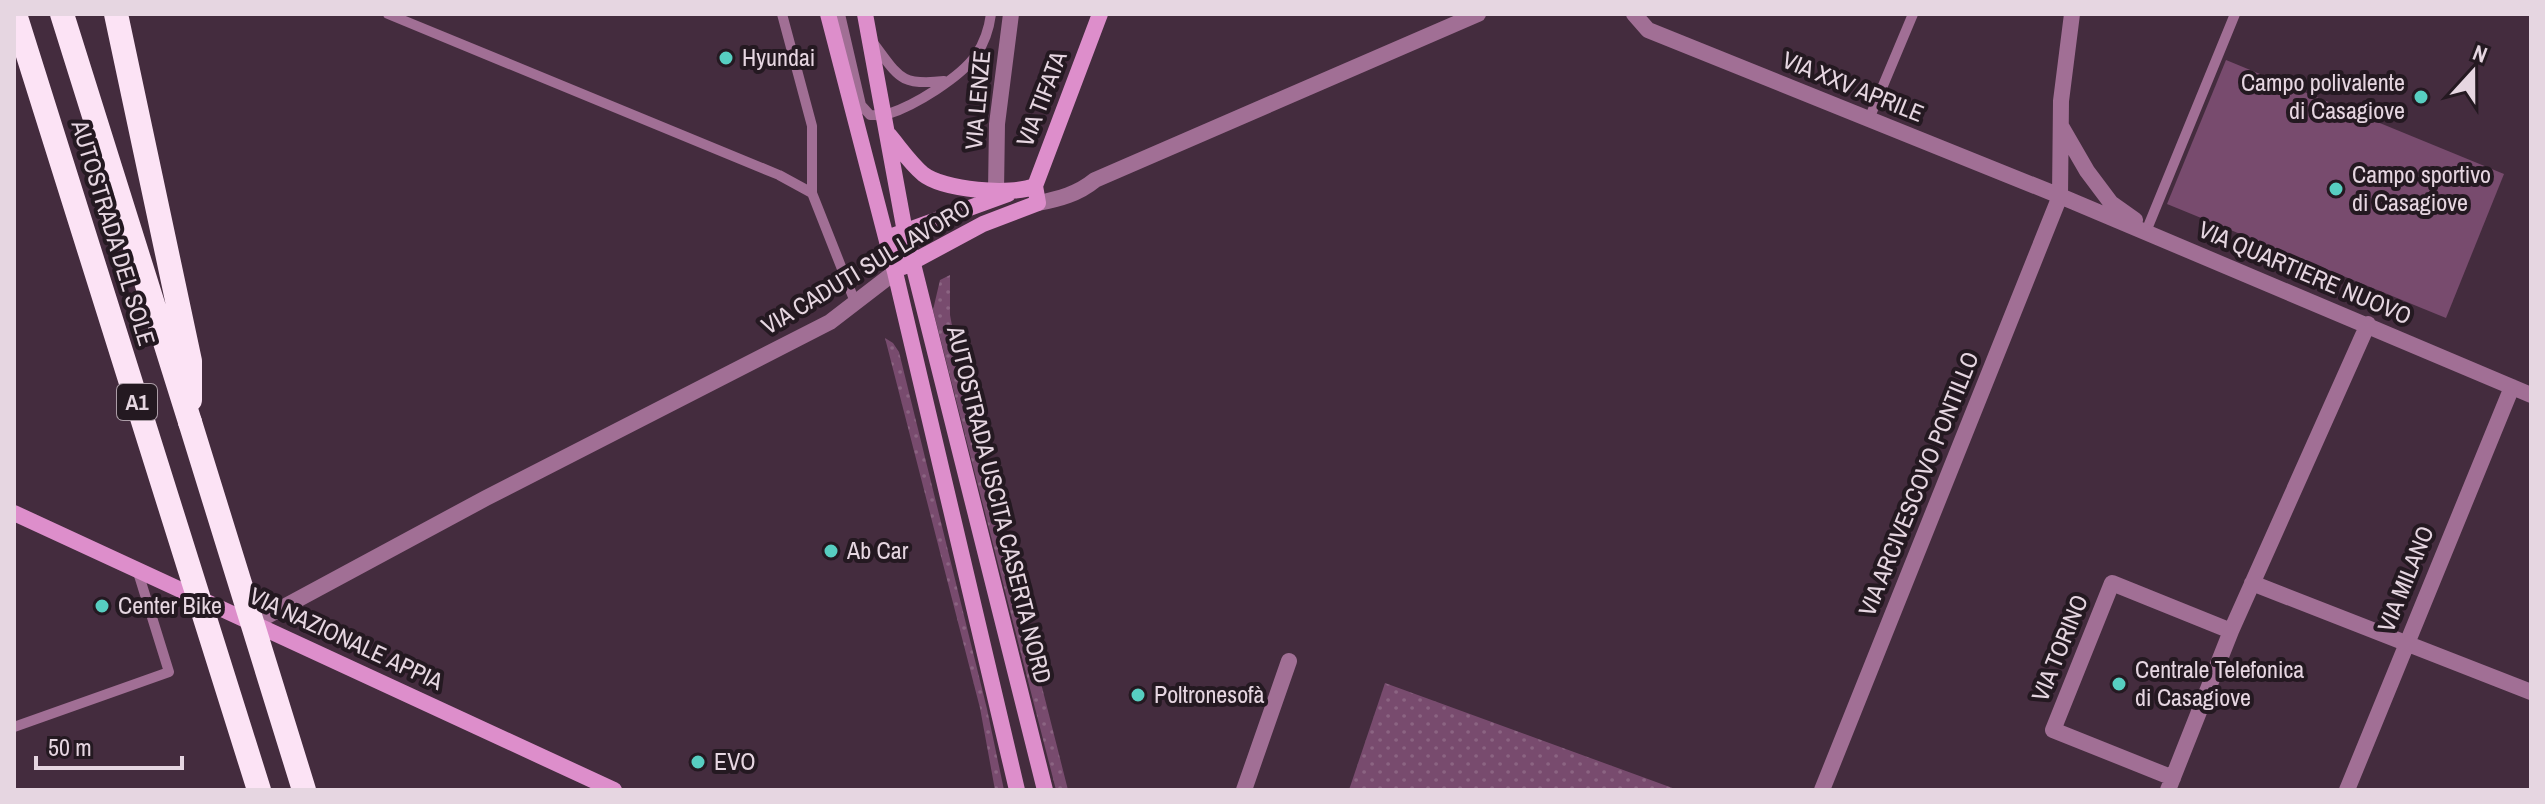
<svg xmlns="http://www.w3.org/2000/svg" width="2545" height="804" font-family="'Archivo Narrow',sans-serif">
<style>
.grass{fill:url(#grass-dots)}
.green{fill:#784b6e}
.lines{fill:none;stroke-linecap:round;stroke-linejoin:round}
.lane{stroke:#a16f95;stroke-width:10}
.street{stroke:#a16f95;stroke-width:16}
.secondary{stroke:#dd8ecb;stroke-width:16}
.highway{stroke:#fce3f5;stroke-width:24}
.highway-bridge{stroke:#fce3f5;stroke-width:24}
.poi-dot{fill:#57cec1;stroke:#241921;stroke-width:3}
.labels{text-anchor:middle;stroke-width:8;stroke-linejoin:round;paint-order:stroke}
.shield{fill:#241921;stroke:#ac9da7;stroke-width:2}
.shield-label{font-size:22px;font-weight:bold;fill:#e6d6e1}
.poi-label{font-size:24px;fill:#e6d6e1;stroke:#241921;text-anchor:start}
.street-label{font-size:24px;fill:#e6d6e1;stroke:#241921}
</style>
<defs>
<pattern id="grass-dots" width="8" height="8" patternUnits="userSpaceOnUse" patternTransform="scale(2)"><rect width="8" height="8" fill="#784b6e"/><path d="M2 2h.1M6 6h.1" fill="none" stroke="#8b6482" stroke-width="1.8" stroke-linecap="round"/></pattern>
</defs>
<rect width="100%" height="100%" fill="#442c3e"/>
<!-- grass -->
<path class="grass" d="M950,275V315L956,347L1068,790H1056L933,310L940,280Z
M885,338L893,343L899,352L987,709L1004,790H995L980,708Z
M1385,683L1678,790H1349Z"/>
<!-- green -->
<path class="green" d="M2226,60L2504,174L2446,318L2167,204Z"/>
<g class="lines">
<!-- lane -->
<path class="lane" d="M388,14L779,175L812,193L855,302
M782,14L812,126V193
M840,14L861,105L870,115C876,115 882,116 888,114C914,106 961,77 976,55C985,42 989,29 991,14
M874,44C899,77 900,86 944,81
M1869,119L1913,14
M2147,229L2235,14
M14,727L169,672L137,569"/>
<!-- street -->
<path class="street" d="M1634,14L1648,30L2060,196L2531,395
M2061,126L2087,171L2111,203L2135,220
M996,191L997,124L1011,14
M1038,203C1059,199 1078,194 1095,180L1478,14
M2252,583L2531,692
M254,623L486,498L830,322L895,272
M2173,778L2053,730L2112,583L2231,631
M1244,790L1289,661
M1822,790L2060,196L2061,101L2072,14
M2168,790L2231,631L2368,324
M2347,790L2512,387"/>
<!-- secondary -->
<path class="secondary" d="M828,14L895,272L1017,790
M865,14L905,232L1045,790
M889,135C900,148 910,163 923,174C943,190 1011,196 1035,186
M895,235L1008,194
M903,267L983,224L1038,203L1035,186L1100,14
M14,513L614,790"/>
<!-- highway -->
<path class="highway" d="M62,14L190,422
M116,14L190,361V400"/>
<!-- highway-bridge -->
<path class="highway-bridge" d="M15,14L259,790
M190,422L304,790"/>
</g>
<!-- markers -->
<g class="poi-dot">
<circle cx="726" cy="58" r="8"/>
<circle cx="2421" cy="97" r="8"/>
<circle cx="2336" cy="189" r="8"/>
<circle cx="831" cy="551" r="8"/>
<circle cx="102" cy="606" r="8"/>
<circle cx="2119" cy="684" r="8"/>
<circle cx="1138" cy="695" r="8"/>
<circle cx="698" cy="762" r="8"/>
</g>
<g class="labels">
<!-- shield labels -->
<rect class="shield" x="117" y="384" width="40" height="36" rx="6"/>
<g class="shield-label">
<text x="137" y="410">A1</text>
</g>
<!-- poi labels -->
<g class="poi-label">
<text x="742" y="66">Hyundai</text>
<text x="2405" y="91" text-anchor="end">Campo polivalente<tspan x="2405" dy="28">di Casagiove</tspan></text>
<text x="2352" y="183">Campo sportivo<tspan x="2352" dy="28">di Casagiove</tspan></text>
<text x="847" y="559">Ab Car</text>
<text x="118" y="614">Center Bike</text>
<text x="2135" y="678">Centrale Telefonica<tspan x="2135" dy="28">di Casagiove</tspan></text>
<text x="1154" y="703">Poltronesofà</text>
<text x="714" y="770">EVO</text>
</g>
<!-- street labels -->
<g class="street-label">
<text transform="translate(1853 87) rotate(22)" y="8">VIA XXV APRILE</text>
<text transform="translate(1042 99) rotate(-69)" y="8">VIA TIFATA</text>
<text transform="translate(978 100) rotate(-85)" y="8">VIA LENZE</text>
<text transform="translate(113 233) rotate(73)" y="8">AUTOSTRADA DEL SOLE</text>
<text transform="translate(866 267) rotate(-31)" y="8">VIA CADUTI SUL LAVORO</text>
<text transform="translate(2305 273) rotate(23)" y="8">VIA QUARTIERE NUOVO</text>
<text transform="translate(1919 484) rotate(-68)" y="8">VIA ARCIVESCOVO PONTILLO</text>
<text transform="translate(999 505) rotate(76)" y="8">AUTOSTRADA USCITA CASERTA NORD</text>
<text transform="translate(2406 579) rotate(-68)" y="8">VIA MILANO</text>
<text transform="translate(346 639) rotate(25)" y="8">VIA NAZIONALE APPIA</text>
<text transform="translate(2060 648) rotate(-68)" y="8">VIA TORINO</text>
</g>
</g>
<!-- border -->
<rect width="2545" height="804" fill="none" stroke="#e6d6e1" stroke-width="32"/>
<!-- north arrow -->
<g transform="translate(2473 72) rotate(21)" stroke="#241921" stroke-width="6" paint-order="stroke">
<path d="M0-6L14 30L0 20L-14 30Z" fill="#e6d6e1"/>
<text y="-12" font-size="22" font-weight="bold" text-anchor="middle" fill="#e6d6e1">N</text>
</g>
<!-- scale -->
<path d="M36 756v12h146v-12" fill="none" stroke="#e6d6e1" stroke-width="4"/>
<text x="48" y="756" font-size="24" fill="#e6d6e1" stroke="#241921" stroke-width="6" paint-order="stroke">50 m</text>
</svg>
